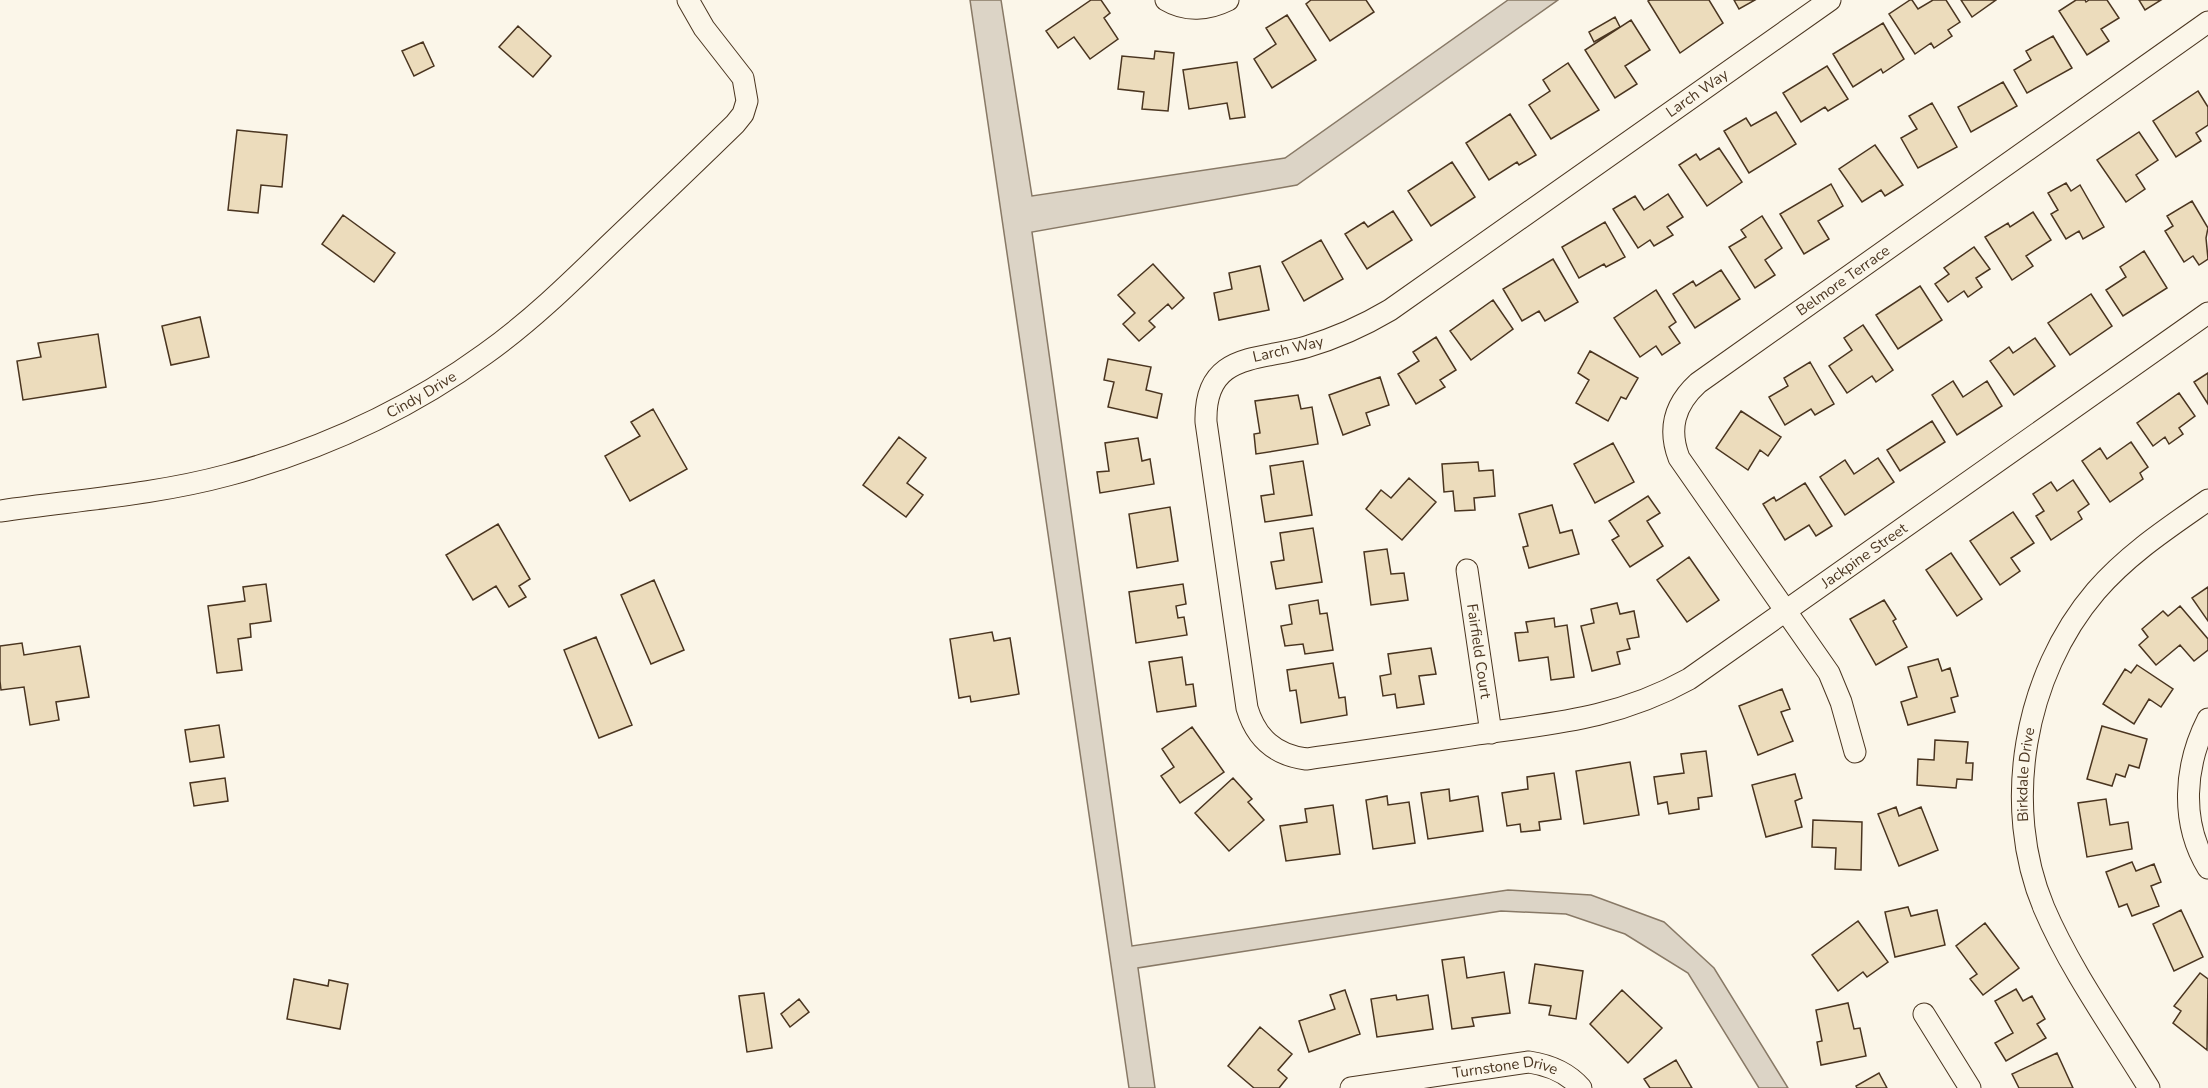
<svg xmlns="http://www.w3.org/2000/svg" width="2208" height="1088" font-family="'Nunito Sans',sans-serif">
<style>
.water{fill:#dcd4c6;stroke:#887966;stroke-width:1.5}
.building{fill:#ecdcbc;stroke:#4a3520;stroke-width:1.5}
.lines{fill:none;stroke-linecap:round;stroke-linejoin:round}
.minor-casing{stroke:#4a3520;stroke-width:23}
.minor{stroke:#fbf6e9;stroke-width:21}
.labels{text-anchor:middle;stroke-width:4.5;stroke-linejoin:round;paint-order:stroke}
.street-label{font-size:15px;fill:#4a3520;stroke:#fbf6e9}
</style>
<rect width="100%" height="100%" fill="#fbf6e9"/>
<!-- water -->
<path class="water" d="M970,0H1001L1032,196L1285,158L1508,0H1558L1297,185L1032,232L1132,946L1508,890L1591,895L1664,922L1714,968L1788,1088H1759L1688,973L1625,934L1566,914L1501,911L1138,968L1155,1088H1129Z"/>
<!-- building -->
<path class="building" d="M1091,0H1101L1110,13L1104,18L1118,39L1090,59L1074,37L1058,48L1046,31Z
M1311,0H1366L1374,12L1330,41L1306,4Z
M1650,0H1709L1723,23L1680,53L1648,1Z
M1734,0H1755L1739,9Z
M1910,0H1912L1918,9L1933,0H1946L1960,22L1948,30L1952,36L1934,48L1931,43L1915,54L1889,14Z
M1961,0H1996L1972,17Z
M2076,0H2085L2086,2L2089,0H2107L2119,18L2101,29L2109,41L2087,55L2059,11Z
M2139,0H2161L2145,10Z
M1287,15L1316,60L1272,88L1254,59L1276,44L1266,28Z
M1615,17L1620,27L1594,42L1589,32Z
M1631,20L1650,50L1625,66L1637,84L1615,98L1585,50Z
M1883,23L1904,59L1883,73L1881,69L1853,87L1833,54Z
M518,26L551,56L533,77L499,47Z
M2053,36L2072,68L2027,93L2014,70L2031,60L2026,51Z
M423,42L434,66L414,76L402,51Z
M1155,51L1174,53L1168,111L1142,109L1144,92L1118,89L1122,56L1154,59Z
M1237,62L1245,117L1230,119L1227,103L1189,109L1183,70Z
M1568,63L1599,110L1551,139L1529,105L1550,91L1543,80Z
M1827,66L1848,99L1828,111L1825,107L1801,122L1783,93Z
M2003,82L2017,106L1971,132L1958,107Z
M2198,91L2208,107V125L2196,133L2201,141L2176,157L2153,121Z
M1932,103L1957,147L1918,168L1901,138L1917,129L1909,116Z
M1776,112L1796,144L1749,173L1724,131L1746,118L1751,126Z
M1510,114L1536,155L1519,165L1517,162L1489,180L1466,143Z
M237,130L287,135L282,187L261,185L258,213L228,210Z
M2139,132L2158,160L2136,175L2145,189L2126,202L2097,160Z
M1875,145L1903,185L1885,196L1881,190L1862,202L1839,169Z
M1719,148L1742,182L1707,206L1679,165L1696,154L1700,160Z
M1452,162L1475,197L1431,226L1408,191Z
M2066,183L2071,191L2080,185L2104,227L2083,239L2079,231L2066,239L2051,214L2058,210L2048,193Z
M1831,184L1843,206L1818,221L1829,239L1804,254L1780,214Z
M1668,194L1683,217L1667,227L1673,235L1654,246L1650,240L1638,248L1613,209L1635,196L1644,210Z
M2192,201L2208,228L2206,238L2208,259L2199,265L2193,256L2184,262L2165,231L2173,226L2167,216Z
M1393,211L1412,240L1367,269L1345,234L1364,222L1368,227Z
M2033,212L2051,240L2026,256L2033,266L2012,280L1985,237L2008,223L2010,227Z
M343,215L395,253L374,282L322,244Z
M1762,216L1782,248L1765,260L1775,275L1755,288L1729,247L1746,237L1741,230Z
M1605,222L1625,257L1606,267L1604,264L1579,278L1562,247Z
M1321,240L1343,279L1304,301L1282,262Z
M1974,247L1990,269L1976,278L1982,287L1968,297L1964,291L1948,302L1935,284L1949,274L1944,268Z
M2144,251L2167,288L2123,316L2106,290L2126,277L2120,267Z
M1553,259L1578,302L1545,321L1539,311L1522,321L1503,289Z
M1153,264L1184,298L1172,309L1168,304L1149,321L1155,327L1139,341L1123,324L1135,313L1118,295Z
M1260,266L1269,310L1219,320L1214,293L1232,289L1229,273Z
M1721,270L1740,299L1695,328L1673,294L1693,281L1696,286Z
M1920,286L1942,320L1898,349L1876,315Z
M1656,290L1676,322L1669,327L1680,343L1662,355L1656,346L1640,357L1614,318Z
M2091,294L2112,326L2070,355L2048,323Z
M1493,300L1513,329L1471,360L1450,331Z
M200,317L209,357L171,365L162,326Z
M1863,325L1893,370L1876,382L1872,376L1847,393L1829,366L1852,350L1844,338Z
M98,334L106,387L23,400L17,361L41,357L38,343Z
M1436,337L1456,370L1440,380L1445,387L1416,404L1398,374L1419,361L1413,352Z
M2035,338L2055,366L2014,395L1990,361L2009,347L2013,353Z
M1590,351L1638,378L1626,399L1621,397L1608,421L1576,403L1589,380L1578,373Z
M1108,359L1151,367L1146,390L1162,394L1157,418L1108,407L1114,382L1104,380Z
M1810,362L1834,404L1815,415L1811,409L1785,425L1769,397L1788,386L1784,378Z
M2208,373V404L2194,382Z
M1380,377L1389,405L1366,413L1370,425L1343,435L1329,395Z
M1953,381L1963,397L1987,381L2002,406L1957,435L1932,395Z
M2179,393L2195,416L2179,428L2183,434L2169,444L2165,437L2153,446L2137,423Z
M1298,395L1301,409L1312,407L1318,444L1256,454L1254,434L1260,433L1255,401Z
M653,409L687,469L630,501L605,456L640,436L631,422Z
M1741,411L1781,437L1768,456L1760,450L1748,470L1716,448Z
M1932,421L1945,442L1900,471L1887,450Z
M899,437L926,458L907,483L923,495L906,517L863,485Z
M1138,438L1142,461L1150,459L1154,484L1100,493L1097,472L1109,471L1105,443Z
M2131,442L2148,467L2140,473L2143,479L2110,502L2082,461L2100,448L2107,459Z
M1613,443L1634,482L1595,503L1574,464Z
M1878,458L1894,482L1845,515L1820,477L1845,460L1854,474Z
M1303,461L1312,515L1265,522L1261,496L1274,494L1270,466Z
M1478,462L1479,471L1493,470L1495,496L1474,498L1475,510L1455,511L1453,491L1444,492L1442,464Z
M1409,478L1436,502L1402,540L1366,509L1381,490L1391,498Z
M2073,480L2089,504L2078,512L2082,519L2051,540L2036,516L2044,511L2033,494L2051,482L2057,491Z
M1805,483L1832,526L1816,536L1809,525L1785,540L1763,504L1774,497L1776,501Z
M1648,496L1660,513L1647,521L1663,546L1630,567L1612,540L1619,536L1609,521Z
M1552,505L1560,533L1572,530L1579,554L1529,568L1523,547L1528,546L1519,514Z
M1170,507L1178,561L1137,568L1129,514Z
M2013,512L2034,543L2011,558L2020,571L2000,585L1970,541Z
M498,524L530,579L519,586L526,597L509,607L496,586L473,600L446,555Z
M1313,528L1322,582L1276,589L1271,562L1284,560L1280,533Z
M1387,549L1391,574L1404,573L1408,600L1371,605L1364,552Z
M1951,553L1982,599L1957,616L1926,570Z
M1689,557L1719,600L1687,622L1657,580Z
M654,580L684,650L651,664L621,595Z
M266,584L271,621L250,624L251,637L238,639L242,670L217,673L208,606L245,601L243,587Z
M1183,584L1186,604L1176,606L1178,618L1184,617L1187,635L1136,643L1129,592Z
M2208,587V621L2192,598Z
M1318,600L1320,614L1327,613L1333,650L1305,654L1303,644L1285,646L1281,626L1292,624L1289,605Z
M1884,600L1896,619L1893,621L1907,647L1876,665L1850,619Z
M1617,603L1620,614L1634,611L1639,637L1627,639L1630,649L1617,652L1620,664L1592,671L1581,626L1594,623L1591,609Z
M2180,606L2208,639V650L2194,661L2180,645L2156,665L2139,645L2148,637L2142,629L2163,611L2168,616Z
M1554,618L1555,627L1567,625L1574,677L1551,680L1548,657L1519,661L1515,633L1528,632L1526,622Z
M992,632L994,641L1010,638L1019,694L971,702L970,696L959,698L950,639Z
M596,637L632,725L599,738L564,650Z
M22,643L24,655L80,646L89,697L56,702L59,720L30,725L24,687L1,690L0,681V646Z
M1431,648L1436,674L1419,676L1424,704L1397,708L1395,694L1383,696L1380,676L1391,674L1388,654Z
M1182,657L1186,685L1193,684L1196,706L1157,712L1149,662Z
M1938,659L1942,671L1950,668L1958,696L1951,698L1955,712L1908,725L1901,702L1917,697L1908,667Z
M1333,663L1339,698L1345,697L1347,715L1301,723L1296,690L1290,691L1287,670Z
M2137,665L2173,689L2161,707L2149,699L2134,724L2103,704L2125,669L2131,673Z
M1782,689L1790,709L1781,712L1793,741L1758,755L1739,706Z
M219,725L224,757L190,762L185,730Z
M2102,726L2147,739L2139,768L2129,765L2125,777L2116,774L2112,786L2087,779Z
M1192,727L1224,772L1180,803L1161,776L1174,767L1162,749Z
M1935,740L1968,742L1966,763H1973L1972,780L1957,779L1956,788L1917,785L1918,759L1934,760Z
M1706,751L1712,796L1698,798L1699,809L1669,814L1667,802L1658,804L1654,777L1684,773L1681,754Z
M1630,762L1639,815L1584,824L1576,771Z
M1554,773L1561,819L1539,822L1540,830L1521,832L1520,824L1507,826L1502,793L1528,789L1527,777Z
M1795,774L1802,798L1795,801L1802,827L1766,837L1752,785Z
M225,778L228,801L194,806L190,783Z
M1233,778L1252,799L1248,802L1264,820L1229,851L1195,813Z
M1449,789L1450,801L1478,796L1483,831L1428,839L1421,793Z
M1387,796L1388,805L1409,802L1415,843L1373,849L1366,800Z
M2106,799L2110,825L2128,822L2132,849L2087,857L2078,803Z
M1333,805L1340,854L1286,861L1280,826L1307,822L1305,809Z
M1896,807L1899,816L1921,807L1938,850L1899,866L1878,814Z
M1813,820L1862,822L1861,870L1835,869L1836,848L1812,847Z
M2132,862L2136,871L2154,864L2161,882L2151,886L2159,906L2132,916L2127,904L2119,907L2106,872Z
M1908,907L1911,916L1937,910L1945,945L1895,957L1885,912Z
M2181,910L2203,957L2174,971L2153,924Z
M1858,921L1888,962L1867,977L1863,972L1838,991L1812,955Z
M1985,923L2019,968L1983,995L1970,979L1977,974L1956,946Z
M1464,957L1467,978L1504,972L1510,1013L1472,1018L1474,1026L1452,1029L1442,960Z
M1535,964L1583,971L1576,1019L1549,1015L1551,1006L1529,1003Z
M2200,973L2208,979L2207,1050L2173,1023L2181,1011L2174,1006Z
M294,979L328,986L329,980L348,984L340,1029L287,1019Z
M2016,989L2023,1001L2032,996L2045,1019L2037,1024L2046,1038L2006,1061L1995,1043L2013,1033L1995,1001Z
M1345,990L1360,1034L1309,1052L1299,1021L1335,1009L1330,995Z
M1622,990L1662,1028L1628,1063L1590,1024Z
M764,993L772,1048L747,1052L739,996Z
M1396,995L1397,1000L1428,995L1433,1029L1377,1037L1371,999Z
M799,999L809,1012L790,1027L781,1014Z
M1848,1003L1854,1029L1860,1028L1866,1056L1821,1065L1817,1042L1822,1041L1816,1010Z
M1260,1027L1292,1054L1278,1070L1287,1078L1279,1088H1254L1228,1066Z
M2057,1053L2073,1088H2019L2012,1074Z
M1676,1060L1692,1088H1650L1644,1079Z
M1879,1073L1887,1088H1857L1856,1086Z"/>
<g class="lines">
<defs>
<g id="minor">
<path d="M1166,0C1186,12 1208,10 1228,0"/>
<path id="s1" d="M1830,0L1390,310C1363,326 1336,338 1306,347C1258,361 1204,352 1206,422L1247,708C1256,738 1275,755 1306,759C1363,751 1421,743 1478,734C1556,723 1619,718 1689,679L2208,313"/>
<path id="s2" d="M0,511C76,500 154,495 228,475C320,450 408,410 485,354C530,322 569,284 608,246C650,206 693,165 735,124L743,114L747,101L743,78L704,28L688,0"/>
<path id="s3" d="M1467,570L1491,733"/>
<path d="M2208,719C2184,766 2180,822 2208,868"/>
<path id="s4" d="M1855,752L1841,702L1829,673L1679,458C1668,429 1674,405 1698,383L2208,22"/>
<path d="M1924,1014L1970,1088"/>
<path id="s5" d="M1351,1088L1529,1062C1549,1065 1567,1072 1581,1088"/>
<path id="s6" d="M2149,1088C2113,1029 2071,971 2044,908C2001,806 2024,675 2096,591C2128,554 2168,528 2208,500"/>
</g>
</defs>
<!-- minor casing -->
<use href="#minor" class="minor-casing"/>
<!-- minor -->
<use href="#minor" class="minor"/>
</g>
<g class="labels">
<!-- street labels -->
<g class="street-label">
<text transform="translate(1697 93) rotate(-35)" y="5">Larch Way</text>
<text dy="5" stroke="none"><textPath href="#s4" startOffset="606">Belmore Terrace</textPath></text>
<text transform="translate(1288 349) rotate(-13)" y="5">Larch Way</text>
<text dy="5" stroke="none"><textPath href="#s2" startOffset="441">Cindy Drive</textPath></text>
<text dy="5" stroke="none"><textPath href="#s1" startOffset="1752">Jackpine Street</textPath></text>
<text dy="5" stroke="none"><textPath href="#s3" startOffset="82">Fairfield Court</textPath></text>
<text dy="5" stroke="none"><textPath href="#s6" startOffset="345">Birkdale Drive</textPath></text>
<text dy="5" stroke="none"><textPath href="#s5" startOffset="156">Turnstone Drive</textPath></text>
</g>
</g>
</svg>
